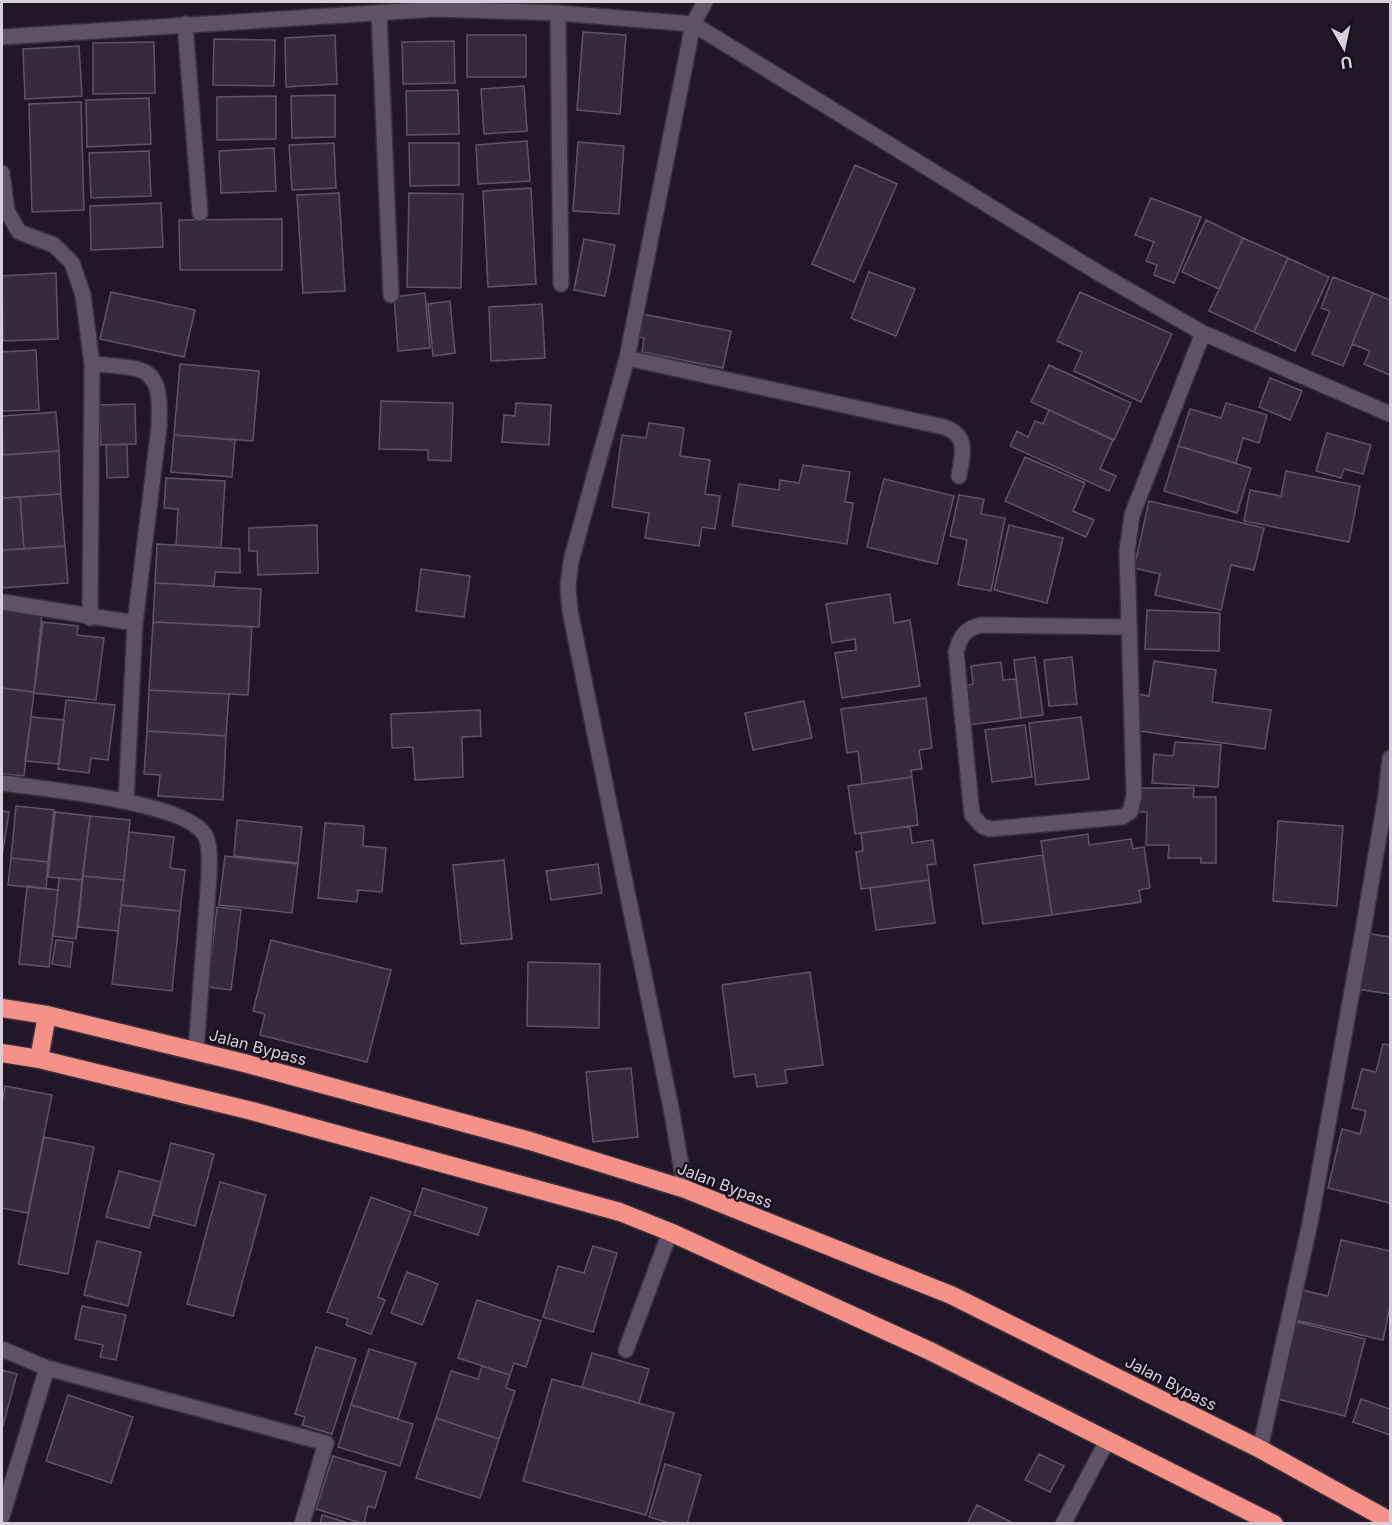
<svg xmlns="http://www.w3.org/2000/svg" width="1392" height="1525" font-family="Inter,sans-serif">
<style>
.building{fill:#362b3e;stroke:#60546a;stroke-width:1.5}
.lines{fill:none;stroke-linecap:round;stroke-linejoin:round}
.minor-casing{stroke:#38303e;stroke-width:18}
.highway-casing{stroke:#38303e;stroke-width:21}
.minor{stroke:#5e5267;stroke-width:15}
.highway{stroke:#f59186;stroke-width:18}
.labels{text-anchor:middle;stroke-width:4.5;stroke-linejoin:round;paint-order:stroke}
.street-label{font-size:16px;fill:#d7d0dc;stroke:#180e1f}
</style>
<rect width="100%" height="100%" fill="#211729"/>
<!-- building -->
<path class="building" d="M583,32L626,35L620,114L577,110Z
M335,35L337,84L286,87L285,38Z
M467,35H526V77H467Z
M214,39L275,40L274,86L213,85Z
M454,41L455,83L403,84L402,42Z
M154,42L155,93L93,94V43Z
M79,46L82,96L25,99L23,49Z
M524,86L527,131L484,134L481,89Z
M458,90L459,134L407,135L406,91Z
M335,95V137L292,138L291,96Z
M276,96V139L217,140V97Z
M149,98L151,144L87,147L86,100Z
M81,102L84,210L32,212L29,104Z
M527,141L530,181L478,184L476,145Z
M578,142L624,146L619,214L573,211Z
M334,143L336,188L292,190L289,145Z
M409,143H459V185L410,186Z
M274,148L276,191L221,193L219,151Z
M149,151L151,196L91,198L89,153Z
M855,165L897,184L854,282L812,264Z
M531,188L536,284L488,287L483,191Z
M339,193L345,291L303,293L297,195Z
M409,193L463,194L461,288L407,287Z
M1151,198L1201,217L1174,283L1154,275L1157,265L1146,261L1154,242L1135,235Z
M161,203L163,247L91,250L90,206Z
M282,219V270H180L179,220Z
M1206,220L1243,238L1219,289L1182,272Z
M1243,238L1288,258L1254,332L1209,311Z
M584,239L615,245L605,296L574,290Z
M1288,258L1329,277L1295,351L1254,332Z
M869,272L915,289L896,336L851,318Z
M56,273L58,339L3,341L2,276Z
M1333,277L1373,293L1343,366L1312,354L1330,311L1321,308Z
M111,292L195,310L184,357L100,339Z
M1080,292L1172,334L1141,402L1074,371L1082,352L1057,341Z
M425,293L430,348L398,351L394,297Z
M1373,293L1390,300V375L1364,364L1370,351L1352,344Z
M450,301L455,353L433,356L428,304Z
M542,304L545,358L491,361L489,307Z
M637,313L731,331L723,368L642,352L644,338L633,336Z
M36,350L39,410L2,411V352Z
M180,364L259,371L253,441L174,435Z
M1049,365L1131,403L1114,440L1031,402Z
M1270,378L1302,391L1290,420L1259,407Z
M381,401L453,403L451,461L428,460V450L379,449Z
M516,403L551,405L549,445L502,442L504,415L515,416Z
M1226,403L1267,415L1259,443L1243,438L1236,463L1178,446L1190,409L1221,418Z
M135,404L136,444L101,445L99,405Z
M1049,410L1113,440L1100,469L1116,476L1109,491L1010,446L1017,431L1028,437L1035,421L1043,424Z
M56,412L59,451L3,455L2,416Z
M649,423L684,428L680,456L710,460L705,494L720,496L715,529L702,527L699,546L645,538L649,513L612,507L622,435L646,438Z
M1327,433L1371,445L1363,474L1344,469L1341,478L1316,471Z
M174,435L235,440L232,477L171,472Z
M127,444L128,477L107,478L106,445Z
M1178,446L1251,468L1237,513L1164,491Z
M59,451L61,494L2,498V455Z
M1025,457L1085,483L1073,511L1094,520L1086,537L1005,501Z
M803,465L850,472L845,502L853,503L847,544L732,526L739,484L779,490L780,480L799,483Z
M1286,471L1360,486L1349,542L1244,521L1250,490L1281,496Z
M166,478L225,481L221,548L176,545L178,509L164,508Z
M884,479L954,496L937,564L867,547Z
M61,494L65,546L24,549L20,497Z
M959,495L984,499L981,514L1005,518L991,591L958,585L967,540L950,536Z
M20,497L24,549L2,550V498Z
M1149,501L1264,528L1254,570L1231,565L1221,610L1155,595L1160,574L1134,568Z
M317,525L318,573L258,575L257,551H249V528Z
M1009,525L1063,538L1047,603L994,590Z
M157,544L240,549V573L215,572L214,586L155,583Z
M65,546L68,583L2,588V550Z
M421,569L470,576L464,617L416,611Z
M155,583L261,589L259,627L153,622Z
M890,594L894,623L910,620L920,686L842,698L835,653L856,650L855,639L832,643L826,604Z
M2,610L42,614L34,692L2,688Z
M1147,610L1220,613L1219,651L1145,649Z
M43,622L78,626L77,635L104,638L96,700L34,693Z
M153,622L252,627L248,695L149,690Z
M1035,657L1043,715L1021,718L1014,660Z
M1072,657L1077,704L1049,706L1044,660Z
M1154,661L1216,670L1212,702L1271,710L1265,749L1133,730L1138,694L1149,696Z
M1001,662L1003,680L1016,679L1021,718L969,725L964,686L973,684L971,666Z
M2,688L34,692L24,776L2,774Z
M149,690L229,694L226,736L147,731Z
M926,698L932,748L919,750L922,769L911,770L912,777L862,784L858,751L847,753L841,709Z
M66,700L115,705L108,760L91,758L89,773L58,769Z
M804,701L812,738L753,750L745,713Z
M480,710L481,736L462,737L463,777L415,780L413,747L392,748L391,714Z
M31,717L64,720L59,764L25,761Z
M1081,717L1089,779L1036,785L1029,723Z
M1025,725L1032,777L992,782L985,730Z
M147,731L226,736L223,800L158,796L160,775L144,774Z
M1175,742L1221,745L1218,787L1152,783L1154,754L1173,756Z
M912,777L918,825L855,834L848,786Z
M1140,788H1194L1193,797H1216V863H1201V858H1168L1169,845H1146L1147,812H1139Z
M16,806L54,810L48,862L11,858Z
M2,811L9,812L2,857Z
M55,812L90,816L82,880L48,877Z
M90,816L130,820L124,880L83,876Z
M237,820L302,827L298,863L234,856Z
M1278,821L1343,826L1337,906L1273,901Z
M325,823L364,826L363,846L386,848L382,892L358,890L357,902L318,898Z
M910,826L912,843L933,840L936,864L927,865L929,880L861,889L856,852L863,851L861,833Z
M129,832L174,837L170,868L185,870L180,911L121,905Z
M1088,834L1089,845L1131,839L1133,849L1144,847L1150,888L1139,890L1141,902L1052,915L1041,841Z
M1043,855L1052,915L983,924L974,865Z
M225,856L298,864L292,913L219,905Z
M11,858L48,862L46,889L8,885Z
M504,860L512,939L461,944L453,865Z
M598,864L602,893L551,900L546,871Z
M83,876L124,880L118,931L78,927Z
M59,878L82,880L76,939L53,936Z
M929,880L935,923L876,930L870,888Z
M27,886L58,890L49,967L19,964Z
M121,905L180,911L172,991L112,984Z
M217,907L241,910L231,990L208,987Z
M1364,933L1390,937V994L1356,989Z
M56,940L73,942L70,967L52,964Z
M271,940L391,970L367,1062L260,1035L265,1014L253,1011Z
M528,962L600,964L599,1028L527,1026Z
M810,972L823,1065L785,1070L787,1083L757,1087L755,1074L734,1077L722,985Z
M1383,1044L1390,1045V1203L1328,1188L1342,1129L1360,1134L1366,1111L1352,1108L1362,1069L1376,1072Z
M631,1068L638,1137L593,1142L586,1072Z
M5,1086L52,1095L28,1213L2,1208V1103Z
M44,1137L94,1147L68,1274L18,1264Z
M171,1143L214,1154L195,1226L153,1215Z
M119,1171L161,1182L149,1228L106,1217Z
M220,1182L266,1195L233,1316L187,1304Z
M423,1188L487,1208L478,1235L414,1215Z
M371,1197L411,1212L378,1297L385,1300L371,1334L346,1325L348,1319L327,1312Z
M1341,1240L1390,1251V1306L1383,1340L1295,1320L1302,1290L1328,1296Z
M97,1241L141,1252L128,1306L84,1295Z
M593,1246L617,1253L593,1332L543,1317L558,1266L584,1273Z
M407,1272L438,1284L422,1325L391,1313Z
M477,1300L541,1321L526,1367L514,1363L510,1375L458,1358Z
M82,1306L126,1315L116,1360L100,1357L103,1345L75,1339Z
M1293,1321L1365,1339L1345,1416L1273,1398Z
M316,1347L356,1359L332,1434L302,1425L305,1417L295,1414Z
M369,1349L416,1363L398,1419L351,1405Z
M592,1353L649,1369L639,1403L582,1387Z
M482,1366L510,1375L506,1388L515,1391L499,1439L436,1418L451,1371L478,1379Z
M2,1370L17,1374L2,1429Z
M552,1379L674,1413L646,1515L523,1481Z
M68,1395L133,1417L111,1483L46,1461Z
M1361,1399L1390,1409V1435L1353,1422Z
M351,1405L413,1424L400,1466L338,1447Z
M436,1418L499,1439L480,1498L416,1478Z
M1039,1454L1064,1466L1050,1492L1025,1480Z
M333,1456L386,1472L375,1508L368,1506L364,1524L316,1509Z
M665,1464L701,1475L687,1524H673L649,1517Z
M977,1505L1015,1524H967Z
M322,1515L352,1524H320Z"/>
<g class="lines">
<defs>
<path id="minor" d="M379,13L391,295
M558,13L561,284
M185,24L200,213
M2,37L437,9L558,13L693,24L1102,275L1203,333L1390,414
M2,173L7,211L19,232L54,245L72,263L83,295L92,364L90,618
M627,358L944,427C970,436 962,455 959,476
M92,364C103,365 134,366 143,371C163,380 159,410 159,427L135,623
M2,602L135,623L126,801
M1128,627L982,625C965,628 960,637 956,652L972,815L982,826L990,829L1122,817L1130,812L1134,796L1127,551L1132,515L1203,333
M2,783C41,789 185,801 205,835C211,846 209,864 209,876L196,1051
M685,1189L672,1113L570,611L568,586L571,561L627,358L693,24L705,2
M2,1349L47,1368L326,1443L302,1524
M626,1350L670,1232
M1260,1449L1310,1223L1364,925L1386,795L1390,758
M2,1516L47,1368
M1063,1524L1107,1441"/>
<path id="highway" d="M2,1008L47,1015L244,1063L530,1141L685,1189L951,1295L1260,1449L1390,1521
M2,1053L39,1059L252,1111L620,1212L670,1232L930,1351L1274,1524
M39,1059L47,1015"/>
</defs>
<!-- minor casing -->
<use href="#minor" class="minor-casing"/>
<!-- highway casing -->
<use href="#highway" class="highway-casing"/>
<!-- minor -->
<use href="#minor" class="minor"/>
<!-- highway -->
<use href="#highway" class="highway"/>
</g>
<g class="labels">
<!-- street labels -->
<g class="street-label">
<text transform="translate(258 1047) rotate(15)" y="6">Jalan Bypass</text>
<text transform="translate(725 1185) rotate(21)" y="6">Jalan Bypass</text>
<text transform="translate(1171 1383) rotate(27)" y="6">Jalan Bypass</text>
</g>
</g>
<!-- border -->
<rect width="1392" height="1525" fill="none" stroke="#d7d0dc" stroke-width="6"/>
<!-- north arrow -->
<g transform="translate(1344 48) rotate(171)" stroke="#180e1f" stroke-width="4.5" paint-order="stroke">
<path d="M0-4.5L10 22L0 15L-10 22Z" fill="#d7d0dc"/>
<text y="-9" font-size="16" font-weight="bold" text-anchor="middle" fill="#d7d0dc">U</text>
</g>
</svg>
